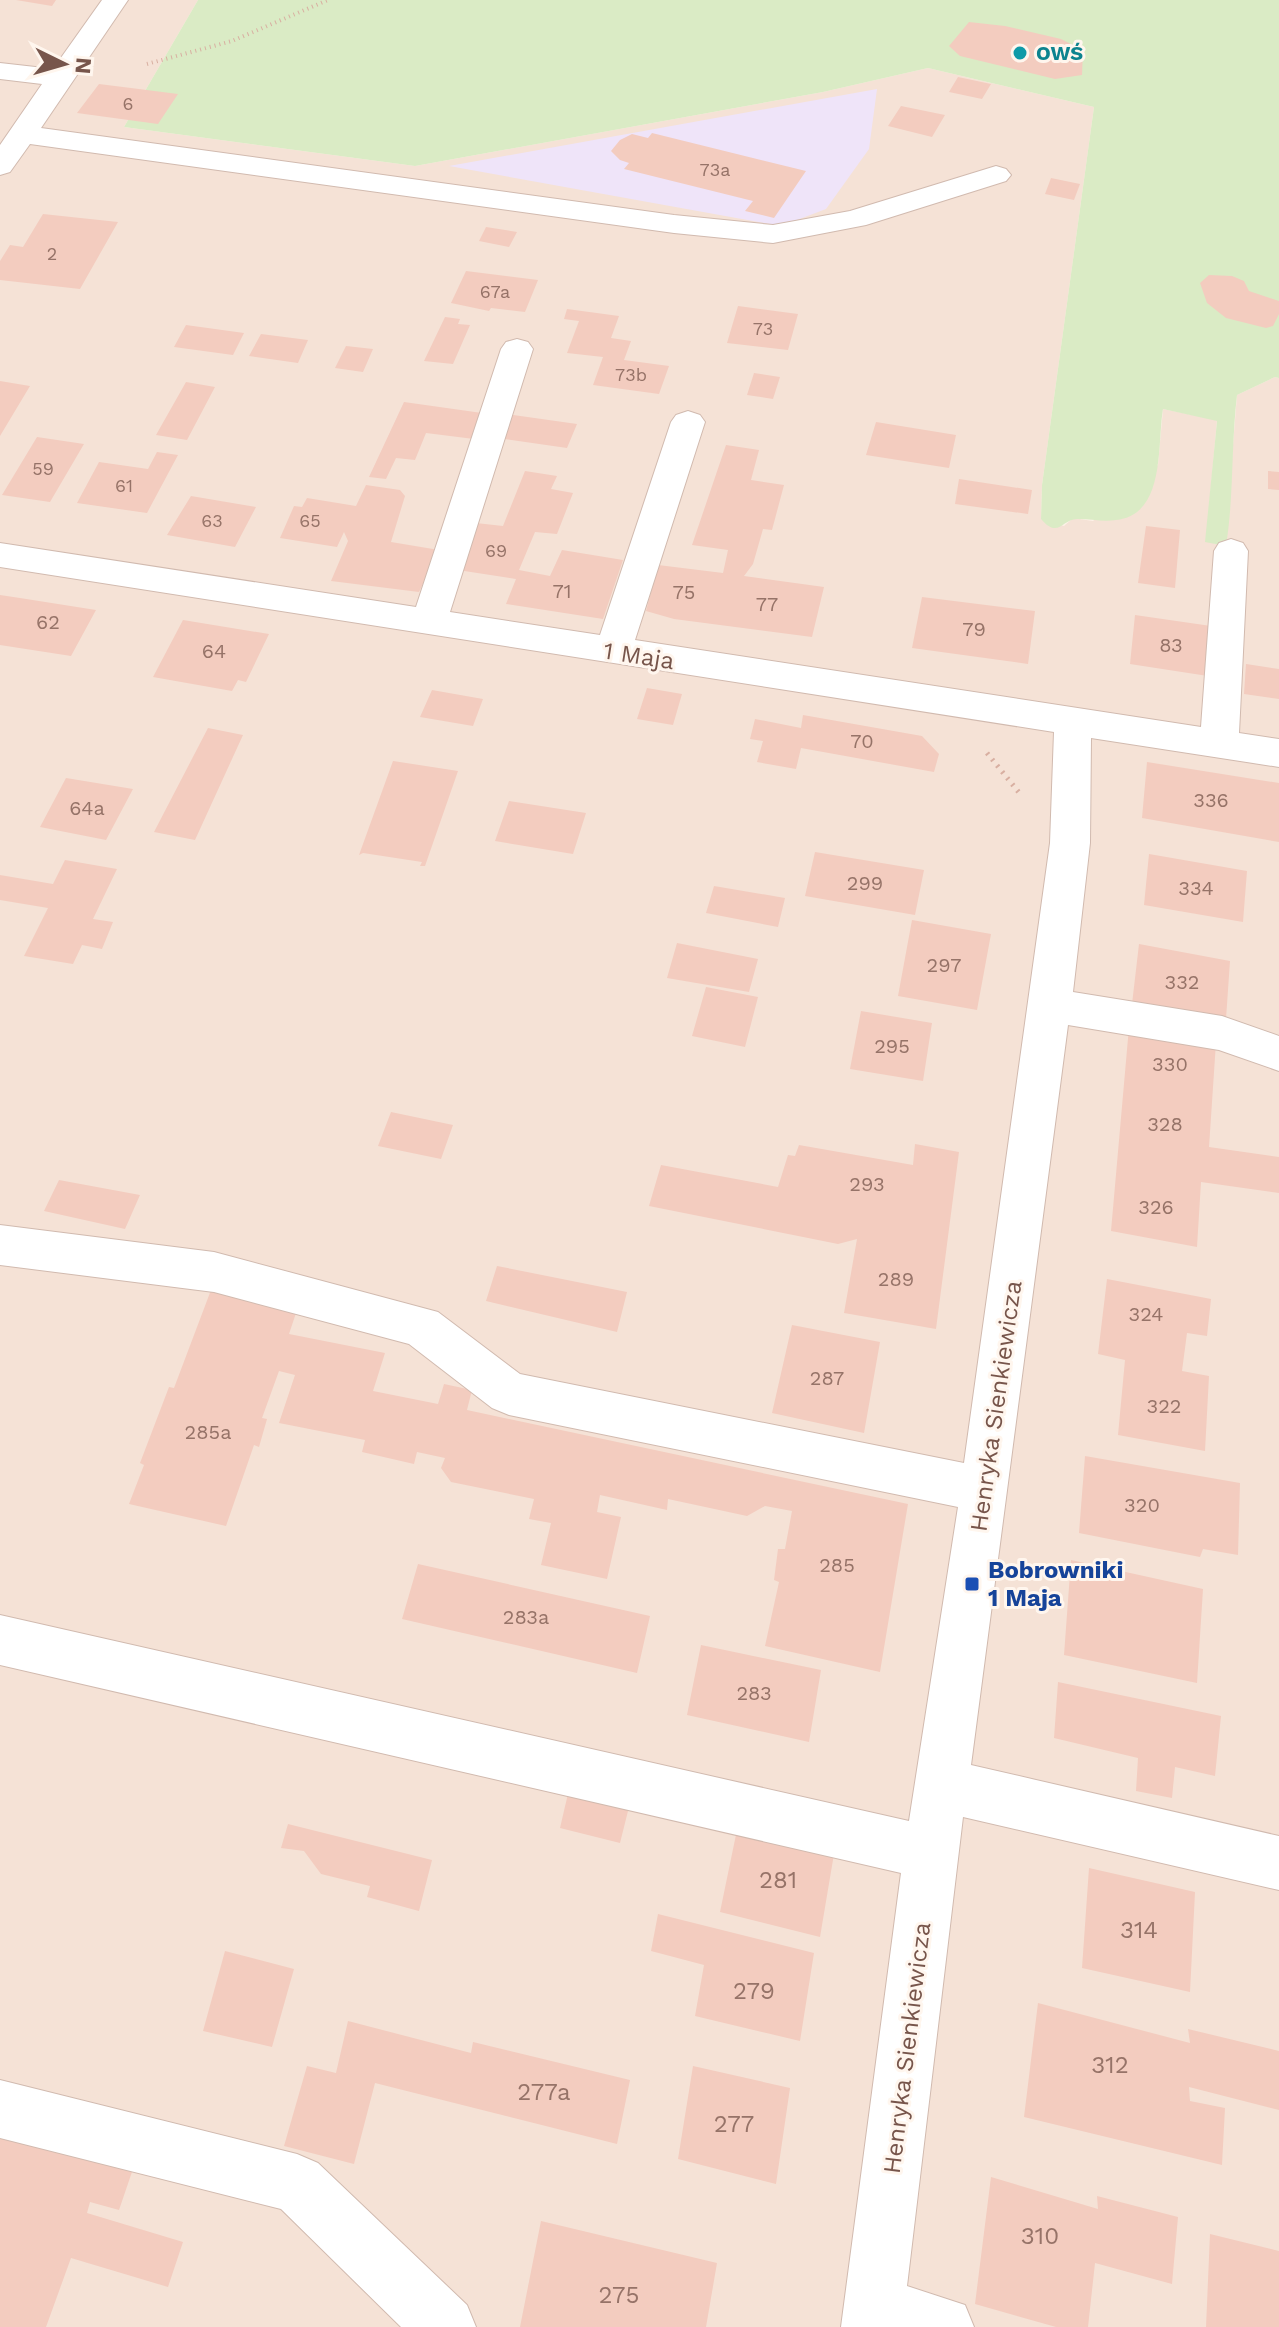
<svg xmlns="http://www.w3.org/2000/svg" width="1279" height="2327" font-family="'Work Sans',sans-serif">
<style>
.residential{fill:#f5e2d6}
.education{fill:#efe4f9}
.green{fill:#daebc5}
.building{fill:#f3ccbf}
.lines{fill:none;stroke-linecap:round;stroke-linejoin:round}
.minor-casing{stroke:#d1baaf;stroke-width:2}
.path-far1{stroke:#d8afa1;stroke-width:4;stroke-dasharray:1 4;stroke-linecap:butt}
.path{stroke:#d8afa1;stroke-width:5;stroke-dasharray:2 6;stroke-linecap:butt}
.minor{fill:#fff;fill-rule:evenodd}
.culture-dot{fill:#0f9aa8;stroke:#fff6ee;stroke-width:3}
.transit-dot{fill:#1a4fb4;stroke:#fff6ee;stroke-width:3}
.labels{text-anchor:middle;stroke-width:6;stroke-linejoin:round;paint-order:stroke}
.far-number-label{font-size:18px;fill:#967368}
.far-culture-label{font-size:20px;font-weight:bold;fill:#0d838f;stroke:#fff6ee;text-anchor:start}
.number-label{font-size:20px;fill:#967368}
.street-label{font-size:24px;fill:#77554b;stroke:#fff6ee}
.transit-label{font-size:24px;font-weight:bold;fill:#164399;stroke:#fff6ee;text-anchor:start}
.near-number-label{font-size:24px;fill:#967368}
</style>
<rect width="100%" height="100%" fill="#fdf2e8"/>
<!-- residential -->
<path class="residential" d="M0,0H198L124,127L415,166L823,92L928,68L1094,107L1042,485L1041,519L1064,526L1073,518L1093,521L1158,465L1163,409L1217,420L1206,541L1225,546L1237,395L1275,377L1279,378V2327H0Z"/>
<!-- education -->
<path class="education" d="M877,89L869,149L826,209L781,226L449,166Z"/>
<!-- green -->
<path class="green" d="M198,0H1279V378L1275,377L1237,395C1231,446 1234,496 1226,546L1205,542L1217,421L1163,409C1157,444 1166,515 1116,520C1103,522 1091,519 1078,519C1062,518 1059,540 1041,519L1042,485L1094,107L928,68L823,92L415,166L124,127Z"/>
<!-- building -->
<path class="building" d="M16,0H56L52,6Z
M969,22L1005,26L1061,39L1083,50L1082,75L1055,79L960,56L949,46Z
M958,77L991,84L982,99L949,92Z
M99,84L131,88L178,94L158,124L77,113Z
M901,106L945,115L932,137L888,126Z
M652,133L806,171L774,218L745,211L753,201L624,169L629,163L620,160L611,151L620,140L632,134L648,138Z
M1051,178L1080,184L1074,200L1045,194Z
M43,214L118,222L80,289L0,280V261L10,245L23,247Z
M486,227L517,232L509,247L479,241Z
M466,271L538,280L525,312L491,308L489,311L451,303Z
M1209,275L1232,276L1244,281L1249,291L1279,301V314L1273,326L1266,328L1226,318L1207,303L1200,283Z
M738,306L798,314L788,350L727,343Z
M567,309L619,316L611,338L631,341L624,360L669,366L659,394L593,385L603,357L567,353L579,321L564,319Z
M445,317L460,319L458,324L470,325L453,364L424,361Z
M186,325L244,333L233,355L174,347Z
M261,334L308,340L298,363L249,356Z
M346,346L373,349L363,372L335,368Z
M754,373L780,377L773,399L747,395Z
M0,381L30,386L0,436Z
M186,382L215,387L187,440L156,435Z
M404,402L482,413L474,439L426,433L415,460L396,458L386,479L369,477Z
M506,414L577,424L567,448L497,438Z
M876,422L956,435L949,468L866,455Z
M37,437L84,444L50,502L2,495Z
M726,445L759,450L751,480L784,485L772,530L763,529L753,564L744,576L824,587L812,637L674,619L646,611L658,565L723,573L728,550L692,545Z
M157,452L178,455L147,513L77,503L99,462L148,469Z
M525,471L557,476L551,489L573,493L557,534L535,532L519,570L550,576L562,550L623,560L603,619L506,604L516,579L458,570L476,523L503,526Z
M1268,471L1279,472V490L1268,489Z
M959,479L1032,490L1028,514L955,504Z
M366,485L400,490L405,496L391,542L439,550L419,592L331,581L348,541L344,532L337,547L280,538L294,506L302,507L307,498L356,506Z
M191,496L256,507L235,547L167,535Z
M1146,526L1180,530L1175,588L1138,583Z
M0,595L20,598L96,610L71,656L0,645Z
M922,597L1035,611L1028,664L912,648Z
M1135,615L1211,626L1208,676L1130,664Z
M183,620L269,634L246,682L238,680L232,691L153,677Z
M1246,664L1279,669V699L1244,694Z
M647,688L682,694L673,725L637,719Z
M432,690L483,699L473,726L420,717Z
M803,715L922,736L939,754L934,772L801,748L796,769L757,762L763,741L750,739L755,719L801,728Z
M208,728L243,735L195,840L154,832Z
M393,761L458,771L425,866H420L422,862L363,853L359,855Z
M1147,762L1279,783V842L1142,818Z
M66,778L133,789L106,840L40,827Z
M509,801L586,813L573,854L495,841Z
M815,852L924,870L915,915L805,896Z
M1149,854L1247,871L1243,922L1144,905Z
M65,860L117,869L93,919L113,922L102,949L82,945L73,964L24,956L48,908L0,900V875L53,884Z
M714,886L785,898L778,927L706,913Z
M912,920L991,934L977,1010L898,996Z
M677,943L758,959L749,992L667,978Z
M1139,944L1230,961L1226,1019L1132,1004Z
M706,987L758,997L745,1047L692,1036Z
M861,1011L932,1023L923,1081L850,1069Z
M1129,1027L1216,1042L1209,1147L1279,1157V1193L1201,1182L1197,1247L1111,1231Z
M391,1112L453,1125L441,1159L378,1146Z
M915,1144L959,1152L936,1329L844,1313L857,1239L838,1244L649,1206L661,1165L778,1187L788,1155L795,1156L799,1145L913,1165Z
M59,1180L140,1195L125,1229L44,1211Z
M497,1266L627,1292L617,1332L486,1301Z
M1107,1279L1211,1299L1207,1336L1187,1333L1182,1371L1209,1376L1205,1451L1118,1435L1125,1360L1098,1354Z
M211,1290L298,1307L289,1334L385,1353L373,1391L438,1404L444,1384L472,1390L467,1410L908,1504L880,1672L765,1646L779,1582L774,1580L778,1549H785L792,1511L765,1506L747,1516L668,1499L667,1510L600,1495L597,1512L621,1517L607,1579L541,1565L551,1523L529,1519L534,1499L451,1482L441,1468L445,1458L417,1452L414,1464L362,1452L365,1440L279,1423L295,1375L279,1371L262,1418L267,1419L259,1447L254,1445L226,1526L129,1504L144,1465L140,1463L169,1387L174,1388Z
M792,1325L880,1342L864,1433L772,1413Z
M1085,1456L1240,1483L1238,1555L1203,1549L1200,1557L1079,1533Z
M1071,1560L1203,1589L1197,1683L1064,1655Z
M418,1564L650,1616L637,1673L402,1619Z
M701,1645L821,1670L809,1742L687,1715Z
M1058,1682L1221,1716L1215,1776L1175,1767L1172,1798L1136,1791L1138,1758L1054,1738Z
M570,1785L631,1799L620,1843L560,1828Z
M288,1824L432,1860L419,1911L367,1897L370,1886L321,1874L304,1851L281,1848Z
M738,1825L835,1848L820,1937L720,1912Z
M1089,1868L1195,1892L1190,1992L1082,1968Z
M658,1914L814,1953L800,2041L695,2016L704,1965L651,1951Z
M225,1951L294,1969L272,2047L203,2031Z
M1038,2003L1190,2043L1188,2029L1279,2051V2110L1189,2087L1190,2101L1225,2108L1222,2165L1024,2117Z
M348,2021L471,2053L473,2042L630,2080L617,2144L375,2083L354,2164L284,2146L307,2066L336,2073Z
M693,2066L790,2088L776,2184L678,2159Z
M0,2134L134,2166L119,2210L90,2202L87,2213L183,2242L168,2287L71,2258L46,2327H0Z
M991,2177L1098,2209L1097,2196L1178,2217L1172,2284L1095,2263L1088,2327H1056L975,2304Z
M541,2221L717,2263L706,2327H520Z
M1210,2234L1279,2251V2327H1206Z"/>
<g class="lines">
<defs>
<path id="minor" d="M102,0H128L41,128L674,215L773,225L850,211L996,166L1006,169L1011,175L1006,181L866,225L773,243L674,233L30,144L10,172L0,175V145L42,84L0,79V63L53,69Z
M517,339L528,342L533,349L450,612L600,635L671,422L676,415L688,411L700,415L705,422L635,640L1201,727L1214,551L1219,543L1231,539L1243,543L1248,551L1239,733L1279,739V767L1091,738L1090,843L1073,992L1222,1016L1279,1036V1071L1219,1050L1068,1025L971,1765L1279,1836V1890L963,1817L907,2286L965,2305L974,2327H841L901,1873L0,1665V1615L909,1821L958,1507L509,1415L492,1408L409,1344L214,1292L0,1265V1225L214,1252L438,1312L520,1374L964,1463L1050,843L1054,732L0,567V543L416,607L501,349L506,342Z
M0,2080L297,2154L318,2163L467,2305L476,2327H401L281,2209L0,2138Z"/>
</defs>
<!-- minor casing -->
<use href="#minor" class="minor-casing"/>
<!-- path-far1 -->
<path class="path-far1" d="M147,64L232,41L328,0"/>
<!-- path -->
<path class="path" d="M987,753L1021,795"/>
<!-- minor -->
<use href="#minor" class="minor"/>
</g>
<!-- markers -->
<circle class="culture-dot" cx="1020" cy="53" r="8"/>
<rect class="transit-dot" x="964" y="1576" width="16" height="16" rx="4"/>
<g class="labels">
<!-- far-number labels -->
<g class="far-number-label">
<text x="128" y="110">6</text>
<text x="715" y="176">73a</text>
<text x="52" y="260">2</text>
<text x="495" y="298">67a</text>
<text x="763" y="335">73</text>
<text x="631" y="381">73b</text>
<text x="43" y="475">59</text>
<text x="124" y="492">61</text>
<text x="212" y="527">63</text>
<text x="310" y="527">65</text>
<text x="496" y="557">69</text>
</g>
<!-- far-culture labels -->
<g class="far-culture-label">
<text x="1036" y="60">OWŚ</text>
</g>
<!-- number labels -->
<g class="number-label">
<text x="562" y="598">71</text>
<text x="684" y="599">75</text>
<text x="767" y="611">77</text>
<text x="48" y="629">62</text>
<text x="974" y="636">79</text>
<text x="1171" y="652">83</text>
<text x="214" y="658">64</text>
<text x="862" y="748">70</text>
<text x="1211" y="807">336</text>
<text x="87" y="815">64a</text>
<text x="865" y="890">299</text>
<text x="1196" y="895">334</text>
<text x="944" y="972">297</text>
<text x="1182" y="989">332</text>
<text x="892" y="1053">295</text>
<text x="1170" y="1071">330</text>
<text x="1165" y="1131">328</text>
<text x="867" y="1191">293</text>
<text x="1156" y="1214">326</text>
<text x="896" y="1286">289</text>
<text x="1146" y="1321">324</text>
<text x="827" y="1385">287</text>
<text x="1164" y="1413">322</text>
<text x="208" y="1439">285a</text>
<text x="1142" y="1512">320</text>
<text x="837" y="1572">285</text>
<text x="526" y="1624">283a</text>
<text x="754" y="1700">283</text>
</g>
<!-- street labels -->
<g class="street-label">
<text transform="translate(639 656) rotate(9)" y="8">1 Maja</text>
<text transform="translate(996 1406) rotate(-82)" y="8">Henryka Sienkiewicza</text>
<text transform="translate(907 2048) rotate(-83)" y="8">Henryka Sienkiewicza</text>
</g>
<!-- transit labels -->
<g class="transit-label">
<text x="988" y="1578">Bobrowniki<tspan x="988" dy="28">1 Maja</tspan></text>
</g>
<!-- near-number labels -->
<g class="near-number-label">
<text x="778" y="1888">281</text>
<text x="1139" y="1938">314</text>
<text x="754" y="1999">279</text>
<text x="1110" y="2073">312</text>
<text x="544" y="2100">277a</text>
<text x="734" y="2132">277</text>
<text x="1040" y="2244">310</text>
<text x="619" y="2303">275</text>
</g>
</g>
<!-- north arrow -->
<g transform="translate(64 64) rotate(95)" stroke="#fff6ee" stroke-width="6" paint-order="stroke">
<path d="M0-6L14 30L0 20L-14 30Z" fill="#77554b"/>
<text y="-12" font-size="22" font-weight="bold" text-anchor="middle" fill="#77554b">N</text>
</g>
</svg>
